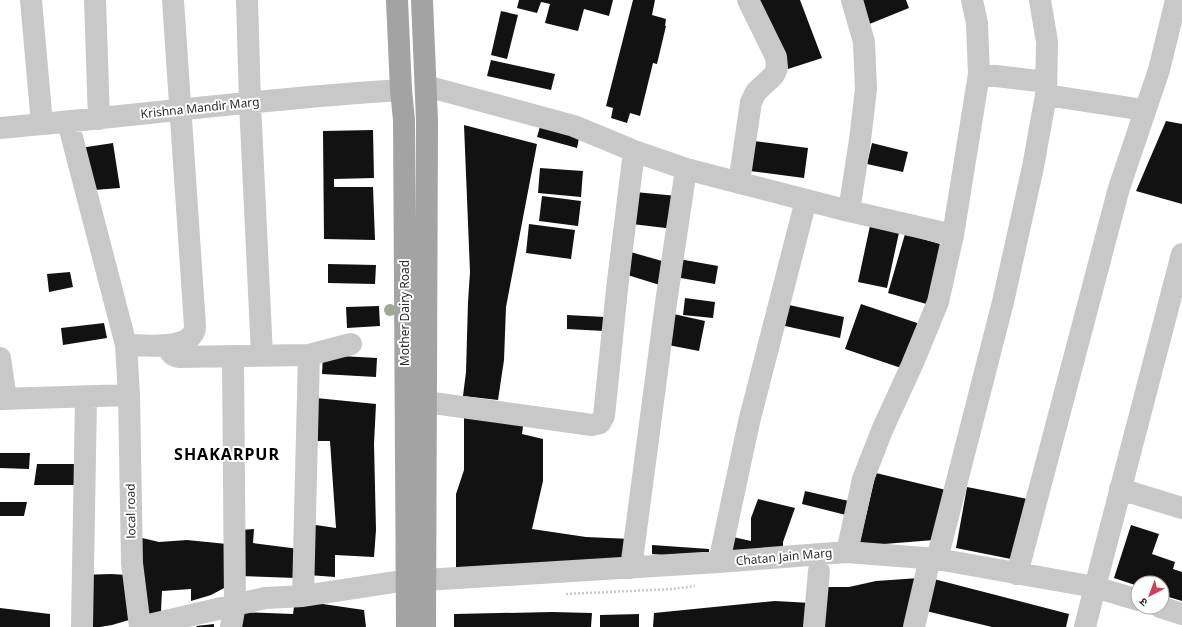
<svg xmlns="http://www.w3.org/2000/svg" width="1182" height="627" font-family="'Noto Sans','Noto Sans Devanagari',sans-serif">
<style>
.building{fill:#121212}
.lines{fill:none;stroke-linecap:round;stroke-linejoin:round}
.path{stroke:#c8c8c8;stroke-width:2.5;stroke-dasharray:2 2;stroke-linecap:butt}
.minor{stroke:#c8c8c8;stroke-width:22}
.major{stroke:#a3a3a3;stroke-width:22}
.tree{fill:#a0a995}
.labels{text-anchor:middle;stroke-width:4;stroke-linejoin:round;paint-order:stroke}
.street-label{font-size:12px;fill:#2b2b2b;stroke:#fff}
.district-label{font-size:16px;font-weight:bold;letter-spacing:1px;fill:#000;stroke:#fff}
</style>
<rect width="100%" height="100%" fill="#fff"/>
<!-- building -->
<path class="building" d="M519,0H613L609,16L584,9L578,31L545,23L550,4L541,2L537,13L517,8Z
M633,0H655L652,15L666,19L665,26H666L657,64L653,63L640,116L630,113L627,123L611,118L613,108L606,106Z
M754,0H800L822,58L788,69Z
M857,0H906L909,8L867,25Z
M501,11L518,15L507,59L491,55Z
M491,60L555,74L551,90L487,76Z
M1166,121L1182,124V204L1136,191Z
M541,123L580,133L577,148L537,137Z
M464,125L537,144L506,307L504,360L498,400L463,396L466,372L468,302L470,272Z
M373,130L374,178L334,179V187H373L375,240L324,239L323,131Z
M754,141L808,148L804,178L750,171Z
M113,143L120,188L94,190L80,148Z
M872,143L908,152L903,172L867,164Z
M540,168L583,171L581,197L538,193Z
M635,192L677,196L674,229L632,224Z
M542,196L581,201L578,226L539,221Z
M871,221L900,228L887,288L858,282Z
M529,224L575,230L571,259L526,253Z
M905,234L947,246L930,305L888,293Z
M627,251L669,263L663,286L621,273Z
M679,259L718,266L715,284L675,277Z
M328,264L376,265L375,284L328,283Z
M70,272L73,287L49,292L47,274Z
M685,298L715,302L713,318L683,315Z
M861,304L923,325L907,370L845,349Z
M789,305L844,317L840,338L785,326Z
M379,306L380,326L347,328L346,307Z
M669,313L705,321L699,351L663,344Z
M567,315L605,317L604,331L567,329Z
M104,323L107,338L63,345L61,328Z
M323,355L377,358L376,377L322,374Z
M316,398L376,404L374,444L376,530L374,557L335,555V577L308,575L309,524L336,528L330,441H310Z
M464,418L524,419L522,434L543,439V481L532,529L586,537L631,539L628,563L456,573V494L464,470Z
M0,453H30L29,469L0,468Z
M37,464H78L75,485H34Z
M876,473L946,490L934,540L859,546Z
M967,487L1028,499L1016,560L956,548Z
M805,491L853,502L850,516L802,504Z
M758,499L795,508L783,542V553L729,554L733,537L751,541V518Z
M0,502H27L24,516H0Z
M1131,525L1159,534L1152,554L1175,562L1173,569L1182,572V601L1162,595V583H1138V586L1114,578Z
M254,529L253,543L299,549L296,578L239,576L241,530Z
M138,537L159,542L187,540L227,544L228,586L211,595L191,601V589L162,591L161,611L144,618Z
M652,545L709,549V559L652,554Z
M111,574L128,575L129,620L112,625L100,627H78L79,575Z
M919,578L908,627H821L826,587H849L876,581Z
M930,578L1069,614L1066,627H992L922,610Z
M295,600L364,610L366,627H237L238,612L293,614Z
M775,601L811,603L809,627H653L654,613Z
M0,608L50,614V627H0Z
M552,612L592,613L591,627H454V614Z
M639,614V627H600V615Z
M214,624V627H197L196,626Z"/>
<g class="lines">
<!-- path -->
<path class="path" d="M566,594L672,589L695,586"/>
<!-- minor -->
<path class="minor" d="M31,0L42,124
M95,0L99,119
M247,0L250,103L262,355
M979,74L1046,82
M426,86L574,126L634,151L686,169L806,200
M1046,95L1144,110
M68,122L126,345L129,395L132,563L140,627
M0,128C134,116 267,98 401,90
M739,183L751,102L756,92L774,75L777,68L776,57L748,0
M849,211L953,235
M126,345C143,345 181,350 192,335C194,333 195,329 195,326L173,0
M167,345C170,353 172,356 180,357L309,355L351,344
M0,358L6,399
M0,399L129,395
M426,402L592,425L600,423L604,416L617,289L634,151
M1120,489L1182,508
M847,552L863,479L883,428L912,365L938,302L953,235L979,74L977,23L972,0
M937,559L1003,302L1033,167L1046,95L1047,42L1040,0
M719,562L749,422L806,200L849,211L860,140L866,89L864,42L852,0
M631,568L666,303L686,169
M1017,574L1119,188L1159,70L1176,0
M303,596L309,355
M1160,607L1182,614
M82,627L86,397
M148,627L153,624L265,598L303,596L408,580H425L719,562L847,552L937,559L1095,587L1138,600
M231,627L235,605L233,356
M814,627L819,571
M914,627L930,558
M1085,627L1095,587L1182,254"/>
<!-- major -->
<path class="major" d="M397,0L401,90L404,120L407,627
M422,0L427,121L425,627"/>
</g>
<!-- trees -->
<circle class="tree" cx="390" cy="310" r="6"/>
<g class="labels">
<!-- street labels -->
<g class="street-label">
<text transform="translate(200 108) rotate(-6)" y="4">Krishna Mandir Marg</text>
<text transform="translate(405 313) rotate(-90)" y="4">Mother Dairy Road</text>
<text transform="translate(131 511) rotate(-91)" y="4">local road</text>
<text transform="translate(784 557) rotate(-5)" y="4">Chatan Jain Marg</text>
</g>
<!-- district labels -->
<g class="district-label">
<text x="227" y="460">SHAKARPUR</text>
</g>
</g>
<!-- north arrow -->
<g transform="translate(1150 595) rotate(222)"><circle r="19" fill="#ffffff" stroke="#aaaaaa"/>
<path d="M0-3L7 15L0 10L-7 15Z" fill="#d13f55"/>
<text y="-6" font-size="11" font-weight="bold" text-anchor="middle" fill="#2b2b2b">उ</text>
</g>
</svg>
